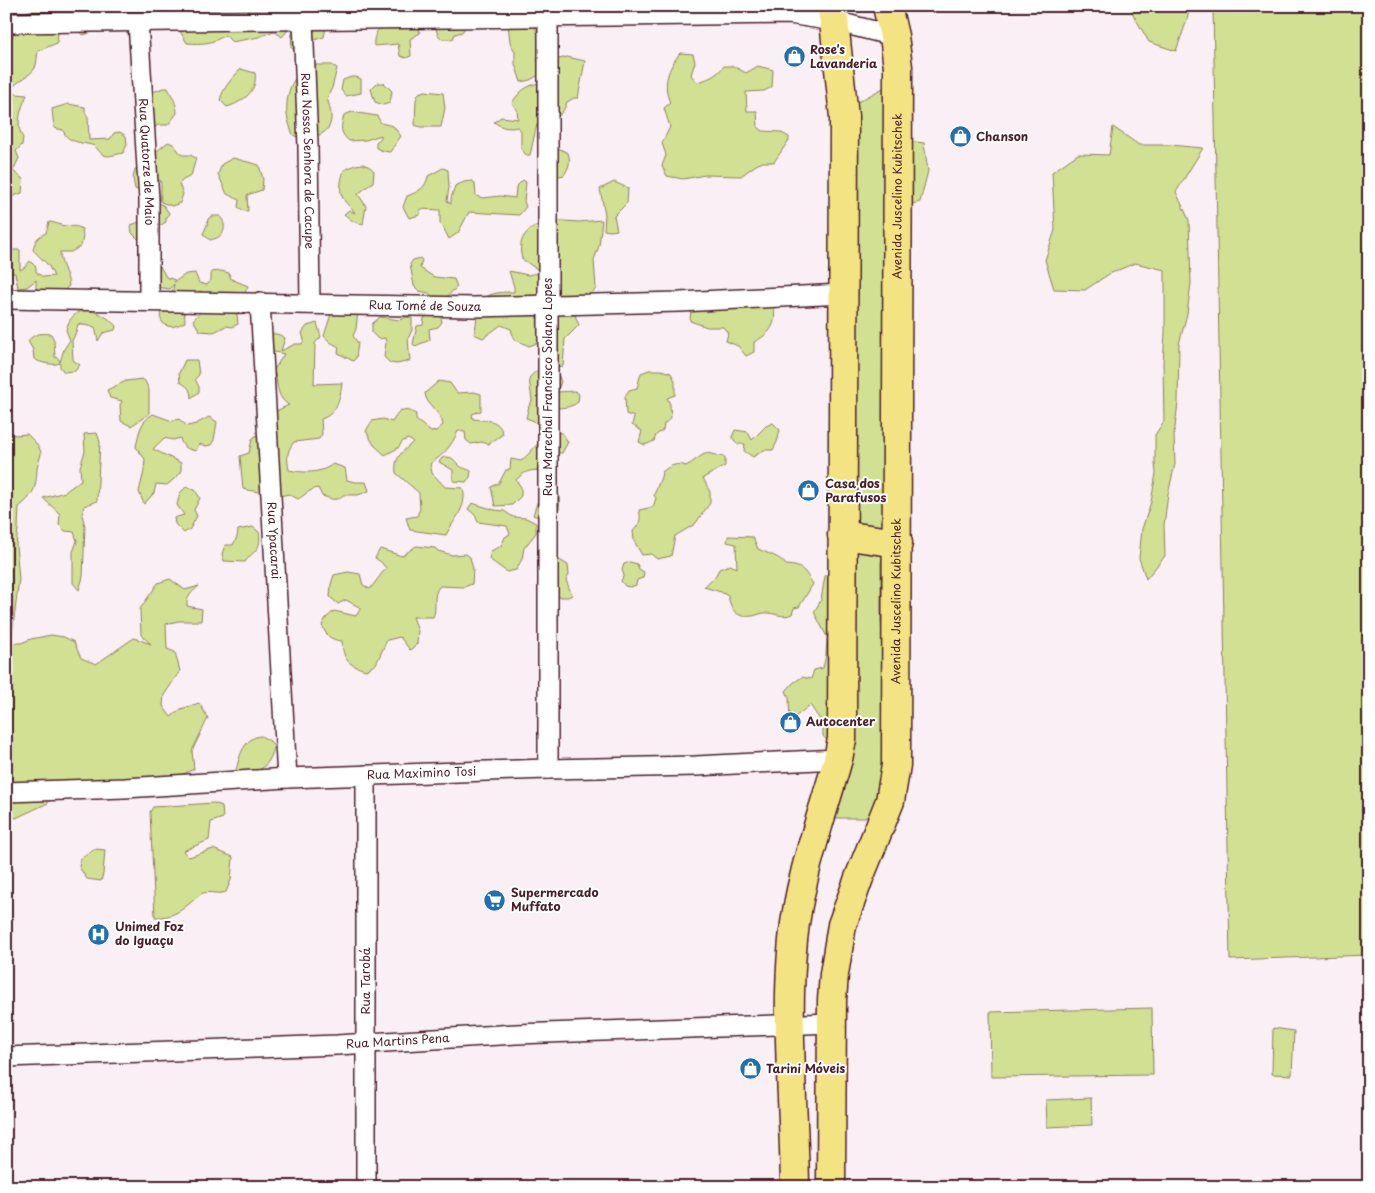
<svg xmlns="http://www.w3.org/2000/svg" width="1375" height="1193" font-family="'Playpen Sans',sans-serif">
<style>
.green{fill:#d1e093;stroke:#8e805f}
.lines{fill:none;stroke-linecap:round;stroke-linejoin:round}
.minor-casing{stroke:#4a1f2b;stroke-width:22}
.primary-casing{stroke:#4a1f2b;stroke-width:31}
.minor{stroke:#fff;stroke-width:19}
.primary{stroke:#f4e382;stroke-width:28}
.labels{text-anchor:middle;stroke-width:4;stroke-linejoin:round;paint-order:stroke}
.poi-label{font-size:12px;font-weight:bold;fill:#4a1f2b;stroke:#fff;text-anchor:start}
.street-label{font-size:12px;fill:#4a1f2b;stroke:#fff}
</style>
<rect width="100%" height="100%" fill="#faeff5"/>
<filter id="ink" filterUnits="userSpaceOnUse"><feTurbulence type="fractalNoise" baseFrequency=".02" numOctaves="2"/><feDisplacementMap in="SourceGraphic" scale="10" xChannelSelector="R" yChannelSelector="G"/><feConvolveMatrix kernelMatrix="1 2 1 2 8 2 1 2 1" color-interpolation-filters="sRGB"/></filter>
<g filter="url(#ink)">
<!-- green -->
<path class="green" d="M61,6H126L124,10L110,13L100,29L84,35L77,31L69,33L64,24L66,14Z
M175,6H211L207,16L179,10Z
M238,6H273L290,17L289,29L282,37L274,31L259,37L232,42L225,35C212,44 202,44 187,43L181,33L183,27L207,19L213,9L231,16L239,14Z
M426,6H454L449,8L463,10L469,23L462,32L455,34L453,39H442L438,35L434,23L441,10Z
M500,6H533L536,30L545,50L537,59L539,75L530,80L521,82L515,64V52L510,42L508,23L502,19Z
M1130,6H1190L1187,20L1176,51L1149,42L1134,16Z
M1213,6H1369V955L1230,960Z
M33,10H41L50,14L58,33L57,43L38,51C37,56 37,63 35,68C32,74 13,85 6,92V41L13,37L12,24L20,14Z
M416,21L420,33L410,39L411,56L406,58L400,56L398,44L374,46C373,38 376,32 381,26Z
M295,24L326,27L324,37L308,42L301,58L291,47L292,34Z
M680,53L693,54L695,62L691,75L697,82C709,79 716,76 724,66H733L746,73L758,66L773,70L772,87L764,91L746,92L747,111H757L758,127L763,131L780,132L789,137V140L774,162H763L756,165L741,176L705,175L683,179L667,176L662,166L666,155L662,143L670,127L664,108L670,103C662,83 668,69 680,53Z
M567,57L585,61L578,98H574L567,102C564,113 555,120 546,126L537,124L530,155H526L521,148V131L518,127C508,129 502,128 494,122L501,117L518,119L517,110L512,103C520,90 528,85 543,82L555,60Z
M317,65H332L337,68L332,88L327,98C336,125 331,134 303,140L293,135C291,129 288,122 287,115C285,94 293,68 317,65Z
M241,69L255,73C258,91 243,102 227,107L220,100C223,88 232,78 241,69Z
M351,77H356L361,79V93L346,96L341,90L343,80Z
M377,83H384L392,91L390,103L383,105L375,102L371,89Z
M163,88H168C172,96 177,104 177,113L168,125H158L149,132C136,125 134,120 135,106L153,92Z
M883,88L899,114L900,140L924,143L928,171L920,202L897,208L890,504L881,563V622L894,802L864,818H831L834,748L823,736V724L810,705L790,721L789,698L786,691L793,683L802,677L811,679L814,670L823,668L826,655L827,637L814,612L821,600L825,576L834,570L856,103Z
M425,91L443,93L445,108L441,127H420L415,125L416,100L419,93Z
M6,93L27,95C21,108 15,125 23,138L22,145L16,151L19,158L13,171L23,179L22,193L6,199Z
M68,104L85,107V112L88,117L89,140L110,139L114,133L120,132L126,136L127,145L123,153C108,156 105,160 95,146C84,142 67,144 63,130L54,128L52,109Z
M352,112L377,116L381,123L393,126L401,136L390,152L383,151L376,148V142L381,138V135L366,140L349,141C339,132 341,127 344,115Z
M1113,127L1139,145H1170L1203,148L1176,192L1189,220L1191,283L1187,314L1179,344L1178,403L1174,435L1175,464L1168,494L1164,525L1165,556L1146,579L1139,558L1142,529L1151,502L1156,473L1155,464V435L1164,421L1163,363L1165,333V270L1135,263L1109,274L1085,290L1054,289L1045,260L1055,230L1052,172L1078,154L1109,155Z
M168,142L173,144L182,155H190L196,158L191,176L183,180L179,184L183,194L180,203L172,206L161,202C160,194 162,185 160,180L143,192L135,189L133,178L135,169L149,162H156V152Z
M558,148L568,153C571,162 569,167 564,175L555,177L544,149Z
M233,158L259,165L263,179L262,190L247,195L248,211H244L238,207L239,200L227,194L218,174L222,164Z
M363,164L370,167L374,171L373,182L358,194L366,206L363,224C354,223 351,220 344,214L349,210L355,213C352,208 347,205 344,200C338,192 341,179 344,170L355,165Z
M443,168L448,170L449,187L447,201L451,204V198L455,186L464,182L473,181L475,184L476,196L483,198L500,196L515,198L516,187L523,180L526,182L524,201L526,207L519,215L469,212L458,233L449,239L443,227L440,224V210L420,209V215L409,218L403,207L407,196C418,192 426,188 428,176Z
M614,182L628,188L627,203L614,216L617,230L610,231L604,230L605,214L600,189Z
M149,196L164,206L169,213L166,219V222L157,227L141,239H138L132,233L131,225L145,220Z
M212,216H220C229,228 223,238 210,240L203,234L207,225L208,219Z
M548,220L579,222L602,220L599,246L594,260L596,288L586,301L534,305L537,319L547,327L540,342L529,346L514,339L511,329L501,325L483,338L474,334C477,325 476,315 479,306C483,292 502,292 514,292V287L509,271L528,275L541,272L522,259C516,236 529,228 548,220Z
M49,222C56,222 60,226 66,226C73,227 75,225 82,229L83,237L81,246L71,252H60C60,265 68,273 69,286L63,291L36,299V280L27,287L18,288L15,273H6V250H20V270L25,267L30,261L36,267V272L43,277L54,276L48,265L33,250C35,240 37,237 46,233Z
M420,258L422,260L420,268L434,277L454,279L457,287L439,304L429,293L419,291L414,286L410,264L413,260Z
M156,259L166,277L175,280L174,282L186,274L195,273L199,283L207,285L211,280V272L221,271L229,273L231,279L248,286L244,295L209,296L200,291L196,299L184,305L185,322C179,325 169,330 163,323C153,311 174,297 174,284L170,289L140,285V268Z
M771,293C777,317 778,330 754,342V352L746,356L738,346L726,341L728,333L723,327H707L690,321L691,308Z
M206,306L237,314L238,324L232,327L226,326L214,332L200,331L193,320Z
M342,309L358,311L356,329L353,336L358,343L356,358L353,361L338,353L339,347L330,342L324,336L331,314Z
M84,310C97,311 107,316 116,326L115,330L103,333L98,341L95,327L78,324L76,332L72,341L73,360L80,365L75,371L64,372L60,367V363C54,366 40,363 34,359L33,350L28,341C34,333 42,333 51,334L54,340L55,357L58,358L60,362L64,349L70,340L66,330C69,319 73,314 84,310Z
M566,313L575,315L579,325L565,339L563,366L556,367L561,382L557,392L575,391L579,394L578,402C572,407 564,408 555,408L540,427L534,421L526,418L529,406L532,401L529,378L536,371L545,369L555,314Z
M430,314L440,315L442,322L438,327L429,329L430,340L415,346L413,344L417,326L423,325L424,318Z
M380,317L399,320L407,317L412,318V330L408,339L410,361L397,364L390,363L384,357L386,343L385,338L378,339L372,333V324Z
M317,323L321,337L315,343L314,384L342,383C340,399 337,414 321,419L322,434L319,439L294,442C286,452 287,458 289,470C304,473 320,474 333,464L345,468L347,480L355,482H366L369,491L358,495H343C337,503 330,498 322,496L318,488C310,489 305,495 298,499L289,494L279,496L243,489L240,456L249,453L252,439L263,429L278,410L289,405C276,398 278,383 274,370L284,354L275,352L267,353L265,336C273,333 278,333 285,338L281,351L295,344H302L304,340L302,333L307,326Z
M185,360H197L199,375L195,379L199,387V392L191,398C191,389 187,386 180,382L179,373Z
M649,370H661L671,373L675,381V395L667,398L670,404L671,418L664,424L663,430L656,435L654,441L645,445L639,442L642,431L632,425L634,417L626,414L625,396L629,390L637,388L641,373Z
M142,379L145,381L149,390V414L131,426L121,421L120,405L122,401L110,398L107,390L126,381Z
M439,381L450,383L457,393L474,392L481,394V411L472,414L473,419C488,421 498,418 503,434L489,444L481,442L471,444L466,440L465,432L458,431C451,447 444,454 430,464L432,473L445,487L463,488C468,507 454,519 446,535L410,530L406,518L417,516L420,509L419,493L396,473C394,456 402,453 413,442L408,439L403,441L398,448L385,455L374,445L366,431L372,421L383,419L392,422L400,410L410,411L416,414V420L431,432L436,431L443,425C441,411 426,406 425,393Z
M153,414L172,421L179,419L187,426L196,424L209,417L217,422L214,440L211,445L206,446L199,444L196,451C187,449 182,447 180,438L173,440L164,438L153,449L181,463V473L167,485L156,484L154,493L144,504L139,492L144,471L145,459L136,447C139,432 140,422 153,414Z
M773,423L780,430L777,442L773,450H764L753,457L744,451L745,444H737L732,437L735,430L748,432L752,440L766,426Z
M554,430L563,434L568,442L562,453H556L544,471C531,469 525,471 516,480L521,487V496L512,505L495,506L491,487L499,483L506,470L510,469L511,459L521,461C534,450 539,439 554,430Z
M6,432L16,435L27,434C32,439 40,446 41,453C41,458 37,464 37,469C36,488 34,495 19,507L18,529L16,545L19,579L11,643L6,648Z
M97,433L100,442L97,501L84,506L82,515L85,526L83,577L79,590L73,583V552L77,541L74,532L65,531L59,525L60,514L43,498L65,492L81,480L80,467L85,451L84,434Z
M707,453L725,457V466L703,478L710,492V503L695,524L675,536L671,556L657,559L651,554L642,555L634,541L633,531C639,525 642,520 639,510L653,507L656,498L654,495L661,477L662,472C669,466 677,462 686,466C694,462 699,456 707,453Z
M445,457C454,457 453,460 459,465C461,468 468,469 471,471L470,477L466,482L453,481V470L439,462L442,458Z
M186,487L195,490L200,498L194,510L197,516L190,529L184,533L175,524L174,518L184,515L177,505L180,493Z
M555,490L560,497L559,510L541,518L533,515L540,494Z
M472,503L495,510L504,511L513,517L526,518L536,523V533L524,548L522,559L516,570L507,572L489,559L491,551L501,546L505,537L510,534L507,526L478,522L475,515L468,509Z
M253,527L259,532C262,550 255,549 245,562L224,561L222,554L225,545H233L237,537L238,530Z
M728,536L753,537L758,549C768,554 780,556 786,565C803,566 804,570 813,584L799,607L794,608L792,614C782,619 775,612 764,613C760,613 756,616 752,616C736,618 731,610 728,596L721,592L704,587L716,575L719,569L730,565L737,568L736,544L727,542Z
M416,546L435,548L438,551L452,555L466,554L470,557L473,569L472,584L464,587L440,586C431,595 438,607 433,617H413L418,631L417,644L410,650L400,637L387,640L376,664L366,670C348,665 343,660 342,641C331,640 326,636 322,625L326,618L334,611L356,616L361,608L346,600L338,604L330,597L331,584L334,575L348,572L360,574L363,585L370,589L386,568L381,562L375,558L380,549L402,556Z
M556,558L568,565L569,575L566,580L572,595L568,597H558L552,599Z
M630,562L637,564L639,569L644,572L643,578L637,580L636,585L630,587L625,586L621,581L624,575L622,570L624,564Z
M170,579L185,590L199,586C192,592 186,597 187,606L202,609L201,621H178L166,624L167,649L175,652L180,671L164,695L163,706L171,717L181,709L199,703L208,718L192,751L194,769L172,779L57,790L48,803L16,818L6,814V649L14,643H21L31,639L51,635L64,637L74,642L81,658L96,664L134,638L151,644L141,635L140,609L158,583Z
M261,736L270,741L274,746C271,764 262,770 246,777L236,771C239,757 244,737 261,736Z
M214,803L222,806L223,818L211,822L209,840L183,851L189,857L213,849L233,857L231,880L226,892C218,895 210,891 203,893C202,893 197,898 196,898C183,909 174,918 155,917L150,812L153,807Z
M95,849L105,850L103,874L101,881L87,879L79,867L80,859Z
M1152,1008L1153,1075L991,1077L990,1012Z
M1273,1028L1294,1031L1292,1075L1272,1074Z
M1091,1098L1092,1125L1047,1127L1046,1100Z"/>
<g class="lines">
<defs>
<g id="minor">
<path d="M548,6V769"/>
<path id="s1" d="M303,20L308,146L310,304"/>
<path id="s2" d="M138,22L149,200V301"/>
<path d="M6,23L789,14L834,21L894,36"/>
<path id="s3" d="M6,299L474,307L680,302L843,294"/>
<path id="s4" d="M260,302L287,778"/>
<path id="s5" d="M6,792L125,788L287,778L548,769L696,766L838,759"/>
<path id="s6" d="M6,1057L337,1045L516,1034L833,1023"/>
<path d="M366,1187V775"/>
</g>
<g id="primary">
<path d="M842,535L898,543"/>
<path d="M795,1187C794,1104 785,1022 793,940C799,878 821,819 838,759L842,739L844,117L834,21L831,6"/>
<path id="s7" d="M831,1187L832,1000L834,974L842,925L859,878L890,801L896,765L898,67L894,36L887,6"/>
</g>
</defs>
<!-- minor casing -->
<use href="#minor" class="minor-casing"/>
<!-- primary casing -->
<use href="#primary" class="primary-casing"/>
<!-- minor -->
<use href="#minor" class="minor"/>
<!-- primary -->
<use href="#primary" class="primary"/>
</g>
</g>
<!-- icons -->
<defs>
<symbol id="shop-disc" viewBox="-11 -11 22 22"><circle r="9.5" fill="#1f6fb2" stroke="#fff"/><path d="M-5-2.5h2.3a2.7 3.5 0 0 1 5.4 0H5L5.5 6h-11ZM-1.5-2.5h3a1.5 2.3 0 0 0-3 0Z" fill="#fff"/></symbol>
<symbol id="supermarket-disc" viewBox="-11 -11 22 22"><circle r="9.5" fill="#1f6fb2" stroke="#fff"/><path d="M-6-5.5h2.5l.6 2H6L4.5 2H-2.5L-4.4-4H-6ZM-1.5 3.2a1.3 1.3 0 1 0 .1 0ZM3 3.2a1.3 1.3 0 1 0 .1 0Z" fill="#fff"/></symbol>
<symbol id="hospital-disc" viewBox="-11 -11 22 22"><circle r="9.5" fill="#1f6fb2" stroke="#fff"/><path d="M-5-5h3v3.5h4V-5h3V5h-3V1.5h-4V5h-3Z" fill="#fff"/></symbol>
</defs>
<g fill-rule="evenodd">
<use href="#shop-disc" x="782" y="44" width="25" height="25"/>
<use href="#shop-disc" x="948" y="124" width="25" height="25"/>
<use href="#shop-disc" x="796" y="478" width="25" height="25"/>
<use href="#shop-disc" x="778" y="710" width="25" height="25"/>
<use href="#supermarket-disc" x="482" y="888" width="25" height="25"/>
<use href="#hospital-disc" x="86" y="922" width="25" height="25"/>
<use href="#shop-disc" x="738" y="1056" width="25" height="25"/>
</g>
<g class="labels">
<!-- poi labels -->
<g class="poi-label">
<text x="810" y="54">Rose's<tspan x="810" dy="14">Lavanderia</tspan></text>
<text x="976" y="141">Chanson</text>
<text x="825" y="488">Casa dos<tspan x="825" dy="14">Parafusos</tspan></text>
<text x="806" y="726">Autocenter</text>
<text x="511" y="897">Supermercado<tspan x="511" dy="14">Muffato</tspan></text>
<text x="115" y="931">Unimed Foz<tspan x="115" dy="14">do Iguaçu</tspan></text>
<text x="766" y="1073">Tarini Móveis</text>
</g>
<!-- street labels -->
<g class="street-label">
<text dy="4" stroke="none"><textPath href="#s2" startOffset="140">Rua Quatorze de Maio</textPath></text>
<text dy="4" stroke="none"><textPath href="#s1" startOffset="141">Rua Nossa Senhora de Cacupe</textPath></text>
<text dy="4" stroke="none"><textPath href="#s7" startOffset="1001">Avenida Juscelino Kubitschek</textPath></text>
<text dy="4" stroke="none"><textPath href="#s3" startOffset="419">Rua Tomé de Souza</textPath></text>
<text transform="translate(548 387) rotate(-90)" y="4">Rua Marechal Francisco Solano Lopes</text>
<text dy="4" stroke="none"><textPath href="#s4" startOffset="239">Rua Ypacarai</textPath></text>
<text dy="4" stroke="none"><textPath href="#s7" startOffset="596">Avenida Juscelino Kubitschek</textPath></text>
<text dy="4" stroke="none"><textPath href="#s5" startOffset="416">Rua Maximino Tosi</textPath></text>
<text transform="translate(366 981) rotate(-90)" y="4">Rua Tarobá</text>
<text dy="4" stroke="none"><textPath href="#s6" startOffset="392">Rua Martins Pena</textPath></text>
</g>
</g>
<!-- margin -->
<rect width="1375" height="1193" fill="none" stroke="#fff" stroke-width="25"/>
<rect x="12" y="12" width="1350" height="1168" fill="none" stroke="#4a1f2b" stroke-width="2" filter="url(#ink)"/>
</svg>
